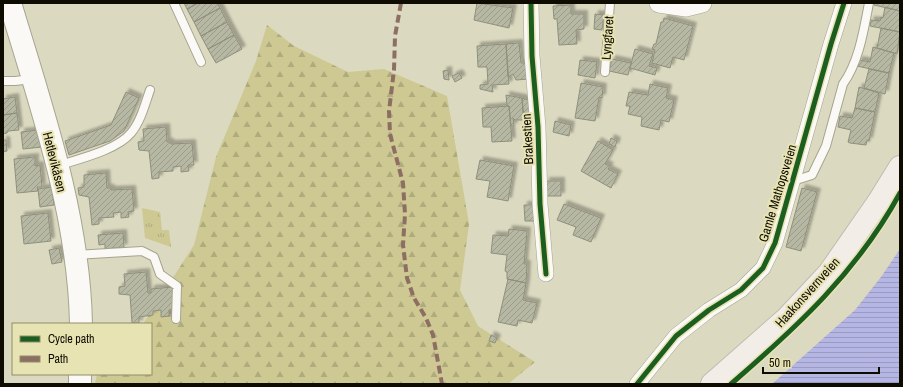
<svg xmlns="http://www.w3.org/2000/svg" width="903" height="387" font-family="'Archivo Narrow',sans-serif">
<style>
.forest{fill:url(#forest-firs)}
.park{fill:url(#park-tufts)}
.garden{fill:#cec893}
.water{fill:url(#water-rules)}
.building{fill:url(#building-hatch);stroke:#8f907c;filter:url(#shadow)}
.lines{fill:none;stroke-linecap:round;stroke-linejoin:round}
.service-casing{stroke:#a6a490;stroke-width:10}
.minor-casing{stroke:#a6a490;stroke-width:16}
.tertiary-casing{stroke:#a6a490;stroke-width:20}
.secondary-casing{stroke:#a6a490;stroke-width:24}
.primary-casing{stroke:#bebcb0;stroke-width:24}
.service{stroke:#faf9f5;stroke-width:8}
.minor{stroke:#faf9f5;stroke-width:15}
.tertiary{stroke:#faf9f5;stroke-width:19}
.secondary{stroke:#faf9f5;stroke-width:22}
.primary{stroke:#f2ede7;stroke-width:22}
.quiet{stroke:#8d6e63;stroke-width:4;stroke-dasharray:8 4;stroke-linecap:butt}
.cycleway-casing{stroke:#e8e3b2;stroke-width:8}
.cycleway{stroke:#1b5e20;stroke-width:5}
.labels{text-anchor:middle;stroke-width:4;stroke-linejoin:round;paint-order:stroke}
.street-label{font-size:13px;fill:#0e0c00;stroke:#e8e3b2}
</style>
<defs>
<pattern id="forest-firs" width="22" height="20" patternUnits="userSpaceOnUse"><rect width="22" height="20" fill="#cec893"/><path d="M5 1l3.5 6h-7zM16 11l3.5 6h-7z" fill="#b0ab7d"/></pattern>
<pattern id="park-tufts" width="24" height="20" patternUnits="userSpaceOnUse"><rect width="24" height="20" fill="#cec893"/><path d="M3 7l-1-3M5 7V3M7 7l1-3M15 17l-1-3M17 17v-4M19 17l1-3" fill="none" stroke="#b0ab7d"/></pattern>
<pattern id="water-rules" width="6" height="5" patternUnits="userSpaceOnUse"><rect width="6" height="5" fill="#b6b6e4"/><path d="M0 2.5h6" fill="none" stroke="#9b9bc2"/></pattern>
<pattern id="building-hatch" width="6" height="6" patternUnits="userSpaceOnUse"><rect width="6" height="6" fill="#b6b8a4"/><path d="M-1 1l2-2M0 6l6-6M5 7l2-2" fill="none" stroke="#9b9d8b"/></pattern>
<filter id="shadow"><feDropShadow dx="3.5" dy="-3.5" stdDeviation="1" flood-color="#0004"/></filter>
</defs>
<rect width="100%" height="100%" fill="#dbd9bf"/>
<!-- forest -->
<path class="forest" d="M267,25L294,46L348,72L384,69L447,96L469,224L460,290L478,326L535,362L508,384H95L97,374H151V324H143L194,245L216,157L256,61Z"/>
<!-- park -->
<path class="park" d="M142,208L160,212L162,230H169L171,247L145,238Z"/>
<!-- garden -->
<path class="garden" d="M153,376L154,384H121V380Z"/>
<!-- water -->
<path class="water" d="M900,249V384H772L855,310L881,277Z"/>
<!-- building -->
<path class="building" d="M184,3H198L187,9Z
M198,3H217L220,8L194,22L187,9Z
M477,3L513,8L509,28L474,20Z
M874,3H900V11L874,5Z
M571,5V14H584V29L576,30L577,44L559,45L557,19H554L553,6Z
M885,7L900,11V32L870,26L871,20L880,21L881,17L883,18Z
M220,8L227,22L201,36L194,22Z
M595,14L604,15L602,30L594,29Z
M664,18L693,26L684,60L673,57L670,68L652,63L655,50L652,49L654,44H656L661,22H663Z
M227,22L234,35L208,49L201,36Z
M881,28L900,32L897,54L877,48Z
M234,35L242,49L216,63L208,49Z
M519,43L521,63H528L529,79L516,80L513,74L508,77L506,44Z
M506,44L509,84L492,85L493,92L480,89V85L488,84L487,67H478L477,46Z
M873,47L894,53L889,73L857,66L859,60L870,62Z
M635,49L653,54L649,66L657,68L655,75L630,68Z
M612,59L631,63L628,75L609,71Z
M580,60L597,62L595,78L578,75Z
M869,69L889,73L885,94L864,88Z
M448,70L449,80L444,79L443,71Z
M459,73L462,78L455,82L452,76Z
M581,83L603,87L602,98L599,97L595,121L575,118Z
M650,84L668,88L666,98L674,100L669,122L661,120L659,130L641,126L642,117L628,114L630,106H626L629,92L648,95Z
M859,87L879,93L875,112L855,108Z
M126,92L139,98L124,131L110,141L69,155L65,141L111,125Z
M506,95L522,98L524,120H515L513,118L514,126H511L509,106H507Z
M15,97L17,113L3,115V99Z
M522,98L531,101L532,112L523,113Z
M509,106L512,141L492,142L491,127H483L482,108Z
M855,108L875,112L869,141L867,140L866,145L850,143L848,142L851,130L838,127L840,116L852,118Z
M17,113L19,130L8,131L7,133L3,134V115Z
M555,121L571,125L569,136L553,132Z
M166,127L167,142H170L171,144L192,143L194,165H188L189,171L181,172V166L173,167V171L159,172V178L152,179L149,151L139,150L138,142L144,141L143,129Z
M39,130L42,147L23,149L21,132Z
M611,138L617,141L615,147L609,144Z
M3,140H6L7,151L3,152Z
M598,141L613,150L605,164L610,166L608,169L618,174L611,188L581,171Z
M35,157V166L40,165L42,187H37L38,191L17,193L14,159Z
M480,160L514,166L508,201L487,197L490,181L476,179Z
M106,173L107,188H111V190L132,189L134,211L128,212L129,217L121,218V212L113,213L114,217L99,218V224L92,225L89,197L79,195L78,188L84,187V175Z
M546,181H561V196H546Z
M52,187L54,205L40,207L38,189Z
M802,188L817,192L801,251L786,247Z
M564,204L601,218L591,242L573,235L576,227L557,220Z
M524,205H536V221H525Z
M48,213L51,241L24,244L21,216Z
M509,229L527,231L524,264H527L526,283L507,279V272L505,271L507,255L491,253L493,235L508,236Z
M123,233L124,247L105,249V244L99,245L98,235Z
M59,248L62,262L52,264L49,250Z
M146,272L148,293H151V289L173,287L174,309L169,310V316L161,317V310L153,311V315L139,317V323H132L130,295L119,294V287L125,286L124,274Z
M508,279L526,283L523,300L537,303L532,323L518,320L517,326L498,322Z
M491,335L497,338L495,343L489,341Z"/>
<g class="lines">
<defs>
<path id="service" d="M174,3L201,62
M605,72L610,3
M3,81H15L32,79
M57,166C79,159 117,150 131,133C141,121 145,104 150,90
M793,181L812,175L826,146L843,84C859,62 864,29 869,3
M75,255L142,251L154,257L160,274L177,286L176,319"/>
<path id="minor" d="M531,3L532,56L538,127L540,204L546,274
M637,384L676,336L709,310L741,290L763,268L775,243L831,44L844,3"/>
<path id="tertiary" d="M659,3L686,7L702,3"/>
<path id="secondary" d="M10,3C41,106 79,215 81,324
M80,384V374"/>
<path id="primary" d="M712,384L787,318L829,273L879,201L900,167"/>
</defs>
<!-- service casing -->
<use href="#service" class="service-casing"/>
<!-- minor casing -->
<use href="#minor" class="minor-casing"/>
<!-- tertiary casing -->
<use href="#tertiary" class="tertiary-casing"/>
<!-- secondary casing -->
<use href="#secondary" class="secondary-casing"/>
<!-- primary casing -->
<use href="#primary" class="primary-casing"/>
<!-- service -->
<use href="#service" class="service"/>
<!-- minor -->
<use href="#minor" class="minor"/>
<!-- tertiary -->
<use href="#tertiary" class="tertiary"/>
<!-- secondary -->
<use href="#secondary" class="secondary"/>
<!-- primary -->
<use href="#primary" class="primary"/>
<!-- quiet -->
<path class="quiet" d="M401,3L395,36L394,70L389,111L390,134L403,183L405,214L403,245L407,278L414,298L426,318L433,335L442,384"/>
<defs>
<path id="cycleway" d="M531,3L532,56L538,127L540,204L546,274
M637,384L676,336L709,310L741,290L763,268L775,243L831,44L844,3
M731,384C798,326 857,272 900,193"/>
</defs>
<!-- cycleway casing -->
<use href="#cycleway" class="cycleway-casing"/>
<!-- cycleway -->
<use href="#cycleway" class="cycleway"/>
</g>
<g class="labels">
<!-- street labels -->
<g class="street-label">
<text transform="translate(607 38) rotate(-86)" y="5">Lyngfaret</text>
<text transform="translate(527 139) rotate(-93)" y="5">Brakestien</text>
<text transform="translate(55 162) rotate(76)" y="5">Hetlevikåsen</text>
<text transform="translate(777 193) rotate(-73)" y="5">Gamle Mathopsveien</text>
<text transform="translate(807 292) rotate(-48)" y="5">Haakonsvernveien</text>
</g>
</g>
<!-- border -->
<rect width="903" height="387" fill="none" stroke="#0e0c00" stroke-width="8"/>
<!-- legend -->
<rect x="12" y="323" width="140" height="52" fill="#e8e3b2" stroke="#918d6b"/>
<rect x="20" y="336" width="20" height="6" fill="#1b5e20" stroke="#918d6b"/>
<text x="48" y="343" font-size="12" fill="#0e0c00">Cycle path</text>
<rect x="20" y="356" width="20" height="6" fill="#8d6e63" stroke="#918d6b"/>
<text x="48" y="363" font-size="12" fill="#0e0c00">Path</text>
<!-- scale -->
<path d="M763 367v6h116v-6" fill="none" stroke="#0e0c00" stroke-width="2"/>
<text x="769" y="367" font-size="12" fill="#0e0c00" stroke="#e8e3b2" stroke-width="3" paint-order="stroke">50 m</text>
</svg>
